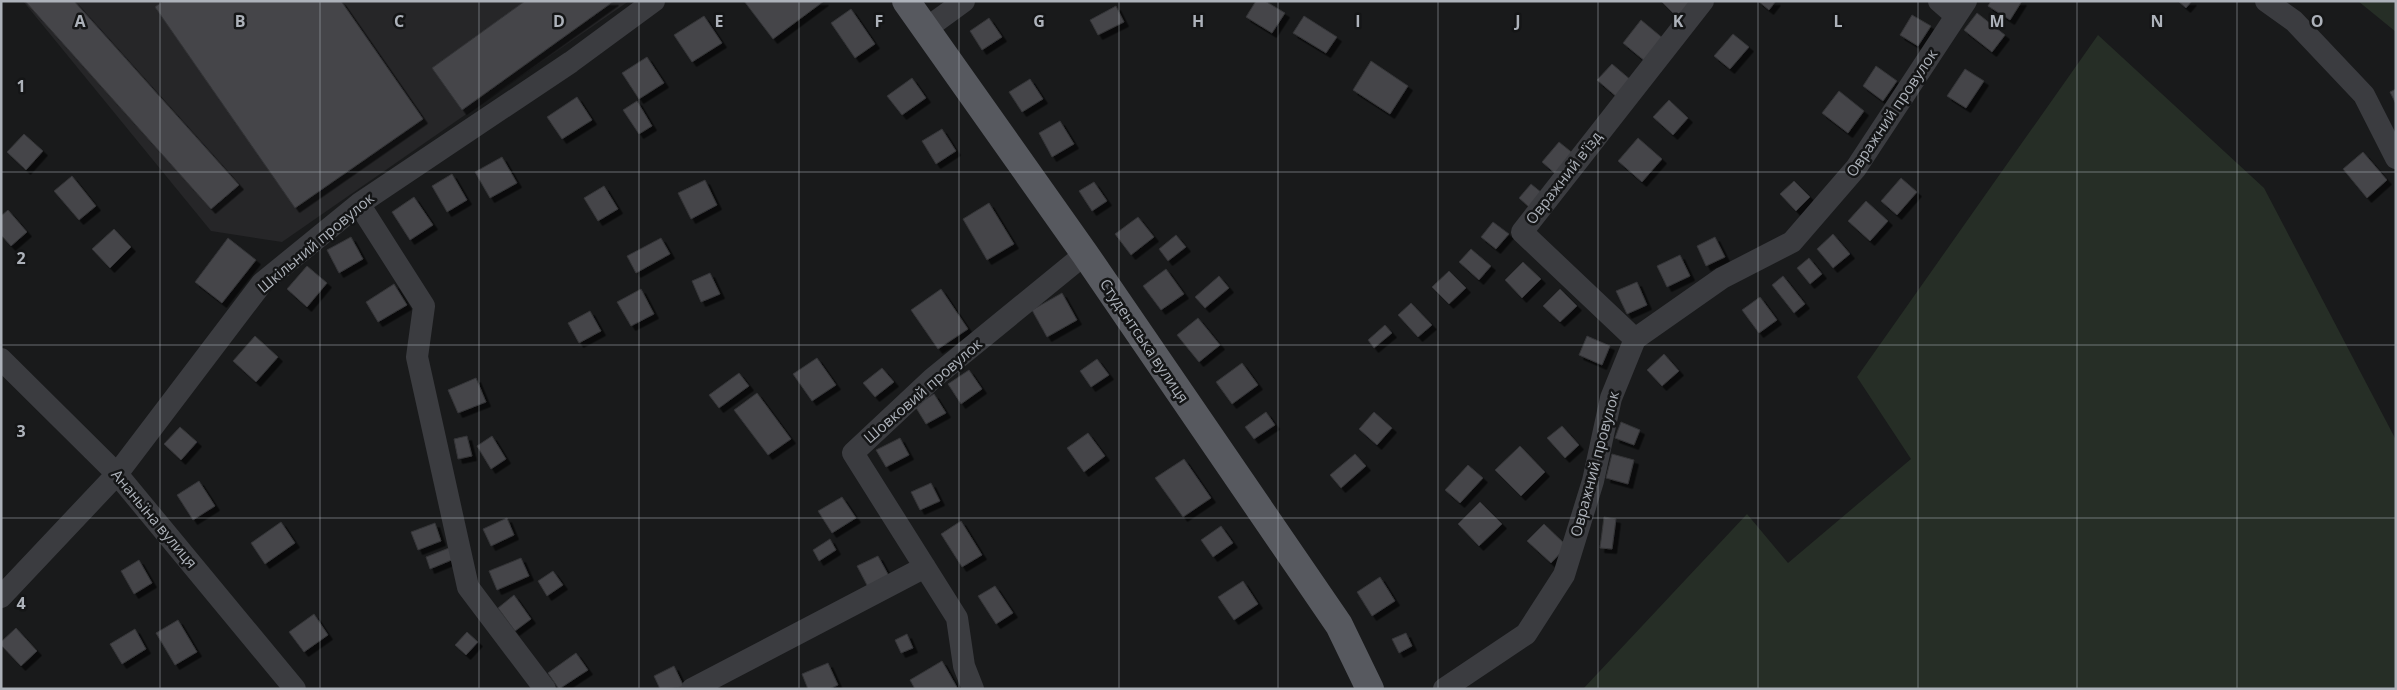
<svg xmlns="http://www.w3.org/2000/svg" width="2397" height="690" font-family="'Open Sans',sans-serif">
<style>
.built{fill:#262628}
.green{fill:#262e26}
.building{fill:#444548;stroke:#343437;filter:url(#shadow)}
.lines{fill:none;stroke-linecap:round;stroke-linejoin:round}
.minor{stroke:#3b3c40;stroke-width:22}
.major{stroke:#57595f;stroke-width:28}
.grid{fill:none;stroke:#adb2ba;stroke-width:1;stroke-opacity:0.55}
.labels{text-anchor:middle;stroke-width:5;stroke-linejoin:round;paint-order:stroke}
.street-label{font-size:15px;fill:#adb2ba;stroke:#141516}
.grid-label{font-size:16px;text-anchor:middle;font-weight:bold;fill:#adb2ba;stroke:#141516;stroke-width:5;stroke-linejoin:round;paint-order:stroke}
</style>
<defs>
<filter id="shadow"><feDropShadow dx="4.5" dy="4.5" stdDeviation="0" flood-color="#0009"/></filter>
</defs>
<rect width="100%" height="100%" fill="#191a1b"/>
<!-- built -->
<path class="built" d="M23,1H629L282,242L211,231Z"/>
<!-- green -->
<path class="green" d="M2358,1H2396V32Z
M2098,35L2264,188L2396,440V689H1583L1747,514L1788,563L1911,459L1857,377Z"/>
<!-- building -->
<path class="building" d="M25,1H74L239,185L211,209Z
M163,1H341L423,119L295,208L155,7Z
M525,1H614L462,110L432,68Z
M744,1H824L773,39Z
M1256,1H1265L1285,13L1272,33L1246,17Z
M1661,1H1697L1680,20Z
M1758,1H1776L1769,10Z
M1991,1H2022L2010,20L1988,6Z
M2178,1H2192L2186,8Z
M1116,6L1124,22L1098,35L1090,20Z
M851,9L875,44L855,58L831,23Z
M1977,13L2005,35L1992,52L1964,30Z
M1912,15L1931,26L1918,46L1900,35Z
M704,16L722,43L692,62L674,35Z
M1304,16L1337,37L1326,53L1293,33Z
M989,18L1002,37L982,50L970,31Z
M1641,20L1665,40L1646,62L1623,43Z
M1733,34L1749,47L1730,69L1714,56Z
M647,57L664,83L639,99L622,73Z
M1371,61L1408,86L1390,114L1353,90Z
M1612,64L1632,81L1618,98L1597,80Z
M1876,66L1897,81L1883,101L1863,86Z
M1965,69L1984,81L1966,108L1947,96Z
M912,78L926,98L902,115L887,96Z
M1030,79L1043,99L1022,112L1009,92Z
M2396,89V104L2390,92Z
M1839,91L1864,111L1848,133L1822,113Z
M577,97L592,120L562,139L547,117Z
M1669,100L1688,118L1673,135L1653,117Z
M637,101L652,126L639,134L623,110Z
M1060,121L1074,144L1052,157L1039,133Z
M942,129L956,151L936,164L922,141Z
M24,134L43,151L26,170L7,152Z
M1638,138L1662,159L1642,182L1618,161Z
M1559,142L1575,155L1558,176L1542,162Z
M2363,152L2387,180L2367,198L2343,169Z
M502,157L517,183L490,198L475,172Z
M452,174L467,200L447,212L432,186Z
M72,176L96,206L79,220L54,191Z
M1901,178L1917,192L1897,215L1881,201Z
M705,180L717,205L691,219L678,193Z
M1794,181L1810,197L1796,211L1780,194Z
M1094,182L1107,201L1092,211L1079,191Z
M1531,184L1542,193L1530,208L1519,198Z
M604,186L618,209L598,221L584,198Z
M414,197L433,225L410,240L392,212Z
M1866,201L1888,221L1870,241L1848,221Z
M989,203L1014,244L987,260L963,219Z
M8,210L27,232L11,246L1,235V216Z
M1138,217L1154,237L1131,255L1115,234Z
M1493,222L1509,234L1496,249L1481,237Z
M114,229L131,247L110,268L92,249Z
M1833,234L1850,254L1833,268L1817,249Z
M1176,235L1186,247L1168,261L1159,249Z
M351,237L363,259L339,273L327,250Z
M1715,237L1725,257L1706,266L1697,246Z
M228,238L256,260L222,303L195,282Z
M661,238L670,254L636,273L627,256Z
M1471,249L1491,266L1479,280L1459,262Z
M1680,255L1690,276L1667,287L1657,266Z
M1809,258L1822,274L1810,284L1797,268Z
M1523,262L1541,279L1522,298L1505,280Z
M307,266L327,283L307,307L287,289Z
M1166,269L1184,294L1161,310L1143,286Z
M1449,271L1466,288L1449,304L1432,287Z
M710,273L720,294L701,302L692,281Z
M1219,276L1229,288L1205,308L1195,297Z
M1783,276L1805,304L1794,313L1772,285Z
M1637,282L1647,305L1627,314L1616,291Z
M394,284L407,305L378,322L366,302Z
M641,289L654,314L631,326L617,302Z
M941,289L968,329L938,349L911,310Z
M1560,289L1577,306L1560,322L1543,306Z
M1062,293L1077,320L1047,337L1032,310Z
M1760,297L1777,320L1759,333L1742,310Z
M1411,303L1432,325L1418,337L1398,315Z
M590,311L601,331L579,343L568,323Z
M1198,318L1220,345L1199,362L1177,335Z
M1385,325L1392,333L1374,348L1368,340Z
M255,336L278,357L256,382L233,361Z
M1587,336L1610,346L1602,365L1579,355Z
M1664,354L1679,371L1662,386L1647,370Z
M817,358L836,385L812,401L793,374Z
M1097,359L1109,375L1091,387L1080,371Z
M1242,363L1258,385L1232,404L1216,382Z
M882,368L894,382L875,397L863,383Z
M969,370L982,389L961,404L948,384Z
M739,373L749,386L719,408L709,395Z
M476,378L486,402L458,413L448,390Z
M757,393L791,439L768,455L734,410Z
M934,394L946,413L926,424L915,406Z
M1266,412L1275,425L1254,439L1245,427Z
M1374,412L1392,428L1377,445L1359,429Z
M1621,422L1640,430L1634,445L1615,438Z
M1562,426L1579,445L1565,458L1547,438Z
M180,427L197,442L181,460L164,444Z
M1088,433L1105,456L1084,472L1067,448Z
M467,436L472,456L458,459L454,439Z
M492,436L506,459L491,469L477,446Z
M900,438L909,455L886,467L876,450Z
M1520,446L1545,472L1521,496L1495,470Z
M1355,454L1366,466L1341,488L1330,475Z
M1612,454L1634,460L1628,484L1606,478Z
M1184,459L1211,498L1183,517L1155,478Z
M1468,465L1483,478L1460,503L1445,490Z
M199,481L215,506L193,520L177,495Z
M931,483L940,501L920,510L911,492Z
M842,497L856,518L832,533L818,511Z
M1480,502L1502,524L1479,546L1458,524Z
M1604,517L1616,519L1612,549L1600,548Z
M507,518L514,535L491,546L483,529Z
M961,521L982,555L962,567L941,534Z
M281,522L295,543L265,564L251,543Z
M435,523L441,541L418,550L411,532Z
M1544,524L1567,546L1551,563L1527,541Z
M1221,526L1233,543L1213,557L1201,540Z
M830,539L836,550L819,561L813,550Z
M449,548L454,559L430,569L426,557Z
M878,556L889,576L868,587L857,566Z
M521,558L529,576L497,590L489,571Z
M139,560L152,583L134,594L121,571Z
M553,571L563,585L547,596L538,581Z
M1380,577L1395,601L1372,616L1357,592Z
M1243,581L1258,604L1234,620L1218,597Z
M995,586L1013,613L996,624L978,596Z
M514,595L531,619L515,631L498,608Z
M314,614L328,635L304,652L289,632Z
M178,620L197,652L175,665L156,633Z
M16,628L37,651L21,666L1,645V642Z
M135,629L146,649L122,664L110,644Z
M467,632L478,642L466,655L455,645Z
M1406,633L1412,646L1399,653L1392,639Z
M907,634L913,648L901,653L895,640Z
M576,653L588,670L559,689L548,673Z
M942,661L958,689H915L910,680Z
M828,663L838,685L829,689H808L802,674Z
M674,666L684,687L660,689L654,676Z"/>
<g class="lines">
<!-- minor -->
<path class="minor" d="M1939,1L1956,16
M2266,1L2294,21L2364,95L2396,158
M927,28L964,1
M359,204L424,306L417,357L468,587L545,689
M1635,339L1522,232L1703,1
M1,359L117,474L295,689
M1,597L117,474L262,283L359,204L571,62L654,1
M692,689L925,567
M973,689L964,666L957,618L853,453L932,379L1085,254
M1444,689L1526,634L1564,575L1593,481L1611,398L1635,339L1722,278L1792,242L1856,168L1966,1"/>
<!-- major -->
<path class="major" d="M906,1L1085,254L1339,625L1370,689"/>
</g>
<!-- grid -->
<path class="grid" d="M160,1V689M320,1V689M479,1V689M639,1V689M799,1V689M959,1V689M1119,1V689M1278,1V689M1438,1V689M1598,1V689M1758,1V689M1918,1V689M2077,1V689M2237,1V689M1,172H2396M1,345H2396M1,518H2396"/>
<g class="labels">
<!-- street labels -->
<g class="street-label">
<text transform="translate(1892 113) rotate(-56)" y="5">Овражний провулок</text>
<text transform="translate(1564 178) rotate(-52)" y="5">Овражний в'їзд</text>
<text transform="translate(316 243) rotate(-40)" y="5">Шкільний провулок</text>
<text transform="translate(1144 341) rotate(56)" y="5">Студентська вулиця</text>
<text transform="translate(923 391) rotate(-41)" y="5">Шовковий провулок</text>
<text transform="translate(1595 464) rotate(-75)" y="5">Овражний провулок</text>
<text transform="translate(154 519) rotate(50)" y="5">Ананьїна вулиця</text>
</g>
</g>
<g class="grid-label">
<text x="80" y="27">A</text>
<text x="240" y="27">B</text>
<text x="399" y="27">C</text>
<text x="559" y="27">D</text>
<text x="719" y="27">E</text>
<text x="879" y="27">F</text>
<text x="1039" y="27">G</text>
<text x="1198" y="27">H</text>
<text x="1358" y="27">I</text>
<text x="1518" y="27">J</text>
<text x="1678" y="27">K</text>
<text x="1838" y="27">L</text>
<text x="1997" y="27">M</text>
<text x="2157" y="27">N</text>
<text x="2317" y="27">O</text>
<text x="21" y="92">1</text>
<text x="21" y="264">2</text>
<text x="21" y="437">3</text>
<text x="21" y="609">4</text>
</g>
<!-- border -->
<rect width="2397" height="690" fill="none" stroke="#adb2ba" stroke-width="5"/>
</svg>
